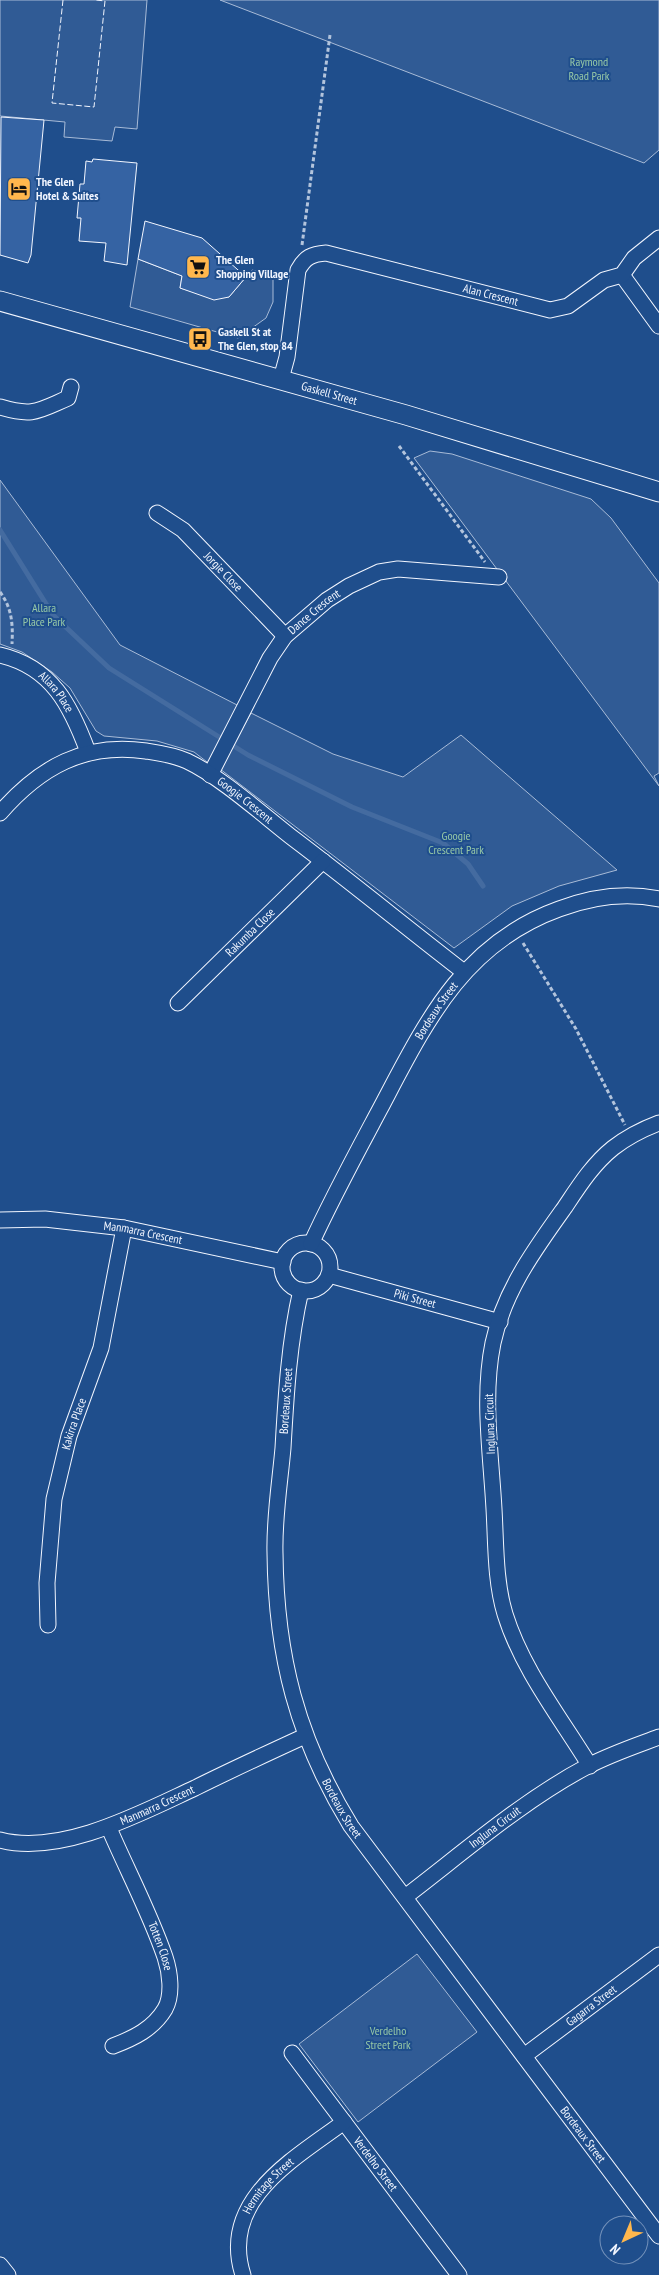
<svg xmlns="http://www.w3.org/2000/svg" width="659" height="2275" font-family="'PT Sans Narrow',sans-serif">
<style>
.built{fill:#305b95;stroke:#a8bbd7}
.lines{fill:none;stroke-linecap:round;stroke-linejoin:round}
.stream{stroke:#446ba0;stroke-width:5}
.building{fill:#3563a3;stroke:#f2f6ff}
.minor-casing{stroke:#f2f6ff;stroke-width:17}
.tertiary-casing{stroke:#f2f6ff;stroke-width:21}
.path{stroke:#b3c4dc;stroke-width:3;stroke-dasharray:4 2.5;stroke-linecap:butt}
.minor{stroke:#1f4e8c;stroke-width:15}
.tertiary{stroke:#1f4e8c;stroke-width:19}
.fence{stroke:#f2f6ff;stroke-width:1;stroke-dasharray:6 2.5;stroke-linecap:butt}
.labels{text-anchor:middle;stroke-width:4;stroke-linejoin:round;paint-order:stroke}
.park-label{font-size:12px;fill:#97c8a6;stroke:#1f4e8c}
.poi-label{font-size:12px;font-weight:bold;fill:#f2f6ff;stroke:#1f4e8c;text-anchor:start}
.street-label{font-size:12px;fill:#f2f6ff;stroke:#1f4e8c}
</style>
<rect width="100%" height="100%" fill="#1f4e8c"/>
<!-- built -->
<path class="built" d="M0,0H147L137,129L115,127L112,141L64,137L65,122L0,116Z
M220,0H659V150L644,163Z
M138,259L182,276L180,288L210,297H229L252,270L273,276V302L266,318L238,338L130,307Z
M430,451L452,454L591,499L611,518L659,583V773L654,776L659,786L414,458Z
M0,480L120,645L239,706L211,765L194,752L157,741L104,736L96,731L70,688L52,672L22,652L0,644Z
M251,713L333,754L403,777L461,735L617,870L559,886L512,906L454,948L220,769Z
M417,1954L477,2032L358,2122L299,2044Z"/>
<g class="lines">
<!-- stream -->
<path class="stream" d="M0,530L53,615L109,668L248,755L352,807L443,843L468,864L483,886"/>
</g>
<!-- building -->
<path class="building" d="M1,117L44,120L31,255L28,263L0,255Z
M93,159L137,163L127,265L104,261L106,243L79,241L81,218H77L80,184H84L86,161L92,162Z
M145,221L202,238L246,277L229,297L214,300L180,288L182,276L138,259Z"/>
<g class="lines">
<defs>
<g id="minor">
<path d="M622,275L659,326"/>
<path id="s1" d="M281,379L287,357L298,270C305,257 312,254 326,253L550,310L568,306L604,280L622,275L634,258L659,238"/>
<path d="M0,407C33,417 38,411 68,398L71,387"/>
<path id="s2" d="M157,513L183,530L285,636"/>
<path id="s3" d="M0,655C52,667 71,706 88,752"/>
<path id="s4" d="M210,775L270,658L285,636L327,600L349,586L379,572L398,569L499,577"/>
<path id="s5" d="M0,813C40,767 85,742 146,751C159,753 174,755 187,761C221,777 263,815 294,839C351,882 407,928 464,972"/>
<path id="s6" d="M178,1003L323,861"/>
<path id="s7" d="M0,1220L45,1219L124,1228L283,1262"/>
<circle cx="306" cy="1267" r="24"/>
<path id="s8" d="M311,1244C332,1198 356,1154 380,1109C425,1024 462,944 559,909C591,897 625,892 659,899"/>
<path id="s9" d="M329,1275L500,1322"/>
<path id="s10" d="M301,1290C289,1342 286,1395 283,1448C280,1482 274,1518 275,1553C276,1656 297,1738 351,1826L659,2236"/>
<path id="s11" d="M48,1625L47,1583L54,1499L69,1436L101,1348L124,1228"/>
<path d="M590,1766C560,1717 522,1669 505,1614C495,1581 496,1543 494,1509C491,1454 482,1397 493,1343C504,1291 535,1249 565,1207C579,1186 593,1164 613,1148C626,1138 643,1129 659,1123"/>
<path id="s12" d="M109,1828C127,1870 150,1913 165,1957C170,1972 173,1995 165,2009C153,2029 134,2038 113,2046"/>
<path id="s13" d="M0,1840C61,1856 141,1813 195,1788C231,1770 268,1753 305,1736"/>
<path id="s14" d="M405,1897C464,1852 522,1801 588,1766C611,1754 635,1746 659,1737"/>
<path id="s15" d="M292,2053L459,2275"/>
<path id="s16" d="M524,2056L659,1955"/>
<path d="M0,2265L8,2275"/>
<path id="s17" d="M243,2275C219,2200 294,2159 344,2122"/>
</g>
<g id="tertiary">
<path id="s18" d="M0,301L406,415L659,492"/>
</g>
</defs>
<!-- minor casing -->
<use href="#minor" class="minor-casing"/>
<!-- tertiary casing -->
<use href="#tertiary" class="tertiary-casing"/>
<!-- path -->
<path class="path" d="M302,245L330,35
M399,446L485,562
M0,592C12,608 13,624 12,644
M523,943L576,1029L625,1125"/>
<!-- minor -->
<use href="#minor" class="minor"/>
<!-- tertiary -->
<use href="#tertiary" class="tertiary"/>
<!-- fence -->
<path class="fence" d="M63,0L52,103L94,107L105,1L96,0"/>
</g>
<!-- icons -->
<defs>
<symbol id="hotel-square" viewBox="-11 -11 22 22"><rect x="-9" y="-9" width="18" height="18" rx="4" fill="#ffb74d" stroke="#1f4e8c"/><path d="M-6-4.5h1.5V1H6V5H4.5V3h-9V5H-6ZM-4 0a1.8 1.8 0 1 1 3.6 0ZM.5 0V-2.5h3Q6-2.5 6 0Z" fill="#111"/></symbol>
<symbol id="supermarket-square" viewBox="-11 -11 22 22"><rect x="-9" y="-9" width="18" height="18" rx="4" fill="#ffb74d" stroke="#1f4e8c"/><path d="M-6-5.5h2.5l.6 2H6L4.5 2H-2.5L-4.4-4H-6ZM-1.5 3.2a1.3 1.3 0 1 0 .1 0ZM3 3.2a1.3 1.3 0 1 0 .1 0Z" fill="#111"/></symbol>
<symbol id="bus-square" viewBox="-11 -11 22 22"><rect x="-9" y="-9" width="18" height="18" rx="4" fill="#ffb74d" stroke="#1f4e8c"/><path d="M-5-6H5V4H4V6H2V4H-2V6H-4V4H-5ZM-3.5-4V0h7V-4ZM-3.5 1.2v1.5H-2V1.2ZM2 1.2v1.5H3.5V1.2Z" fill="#111"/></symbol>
</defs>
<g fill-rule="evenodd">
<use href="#hotel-square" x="5" y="175" width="28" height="28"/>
<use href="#supermarket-square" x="184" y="253" width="28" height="28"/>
<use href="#bus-square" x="186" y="325" width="28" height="28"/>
</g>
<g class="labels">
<!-- park labels -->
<g class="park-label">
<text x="589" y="66">Raymond<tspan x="589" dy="14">Road Park</tspan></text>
<text x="44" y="612">Allara<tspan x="44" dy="14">Place Park</tspan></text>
<text x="456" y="840">Googie<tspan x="456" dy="14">Crescent Park</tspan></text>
<text x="388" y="2035">Verdelho<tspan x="388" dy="14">Street Park</tspan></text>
</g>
<!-- poi labels -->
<g class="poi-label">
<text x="36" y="186">The Glen<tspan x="36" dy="14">Hotel &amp; Suites</tspan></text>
<text x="216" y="264">The Glen<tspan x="216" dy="14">Shopping Village</tspan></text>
<text x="218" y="336">Gaskell St at<tspan x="218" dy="14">The Glen, stop 84</tspan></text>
</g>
<!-- street labels -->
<g class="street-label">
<text dy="4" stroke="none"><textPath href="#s1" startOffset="315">Alan Crescent</textPath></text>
<text dy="4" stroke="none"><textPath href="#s18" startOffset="342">Gaskell Street</textPath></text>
<text dy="4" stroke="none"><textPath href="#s2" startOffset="89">Jorgie Close</textPath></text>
<text dy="4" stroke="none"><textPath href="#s4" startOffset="196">Dance Crescent</textPath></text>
<text dy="4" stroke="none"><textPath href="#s3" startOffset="69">Allara Place</textPath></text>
<text dy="4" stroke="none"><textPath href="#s5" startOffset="279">Googie Crescent</textPath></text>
<text dy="4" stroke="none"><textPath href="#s6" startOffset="101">Rakumba Close</textPath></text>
<text dy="4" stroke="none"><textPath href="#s8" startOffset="265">Bordeaux Street</textPath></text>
<text dy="4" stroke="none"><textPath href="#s7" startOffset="144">Manmarra Crescent</textPath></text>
<text dy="4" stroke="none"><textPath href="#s9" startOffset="89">Piki Street</textPath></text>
<text transform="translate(286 1401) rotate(-86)" y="4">Bordeaux Street</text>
<text transform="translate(490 1424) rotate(-92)" y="4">Ingluna Circuit</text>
<text dy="4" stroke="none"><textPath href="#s11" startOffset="204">Kakirra Place</textPath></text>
<text dy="4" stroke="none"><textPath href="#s13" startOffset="164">Manmarra Crescent</textPath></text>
<text dy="4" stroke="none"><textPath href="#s10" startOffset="532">Bordeaux Street</textPath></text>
<text dy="4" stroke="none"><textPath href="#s14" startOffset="114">Ingluna Circuit</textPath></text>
<text dy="4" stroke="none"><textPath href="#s12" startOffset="129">Totten Close</textPath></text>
<text dy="4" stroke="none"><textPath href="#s16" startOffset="84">Gagarra Street</textPath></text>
<text dy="4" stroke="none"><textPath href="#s10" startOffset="938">Bordeaux Street</textPath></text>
<text dy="4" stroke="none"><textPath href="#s15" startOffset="139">Verdelho Street</textPath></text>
<text dy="4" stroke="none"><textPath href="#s17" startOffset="99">Hermitage Street</textPath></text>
</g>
</g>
<!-- north arrow -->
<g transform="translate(624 2240) rotate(224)"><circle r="24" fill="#1f4e8c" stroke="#7391ba"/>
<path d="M0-4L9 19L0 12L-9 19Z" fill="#ffb74d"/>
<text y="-8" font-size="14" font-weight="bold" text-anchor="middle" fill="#f2f6ff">N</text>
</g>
</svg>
